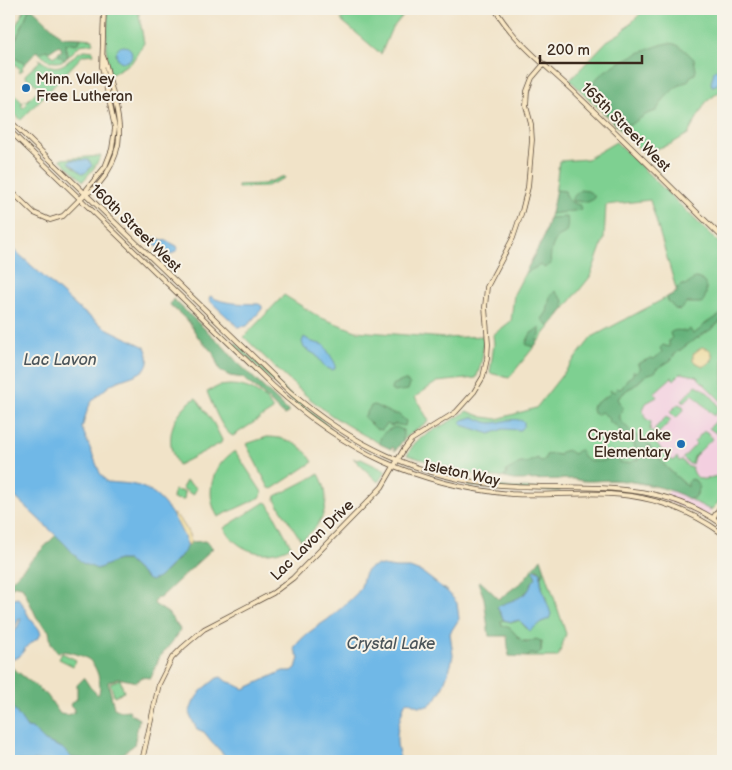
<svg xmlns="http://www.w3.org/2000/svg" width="732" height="770" font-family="'Balsamiq Sans',sans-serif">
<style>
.built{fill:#f3cfe0}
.green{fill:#7ed091;stroke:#5c7d58;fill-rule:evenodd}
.forest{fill:#66b27b;stroke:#506e4c}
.sand{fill:#eeda9e;stroke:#94825e}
.water{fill:#6fb8e7;stroke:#557182}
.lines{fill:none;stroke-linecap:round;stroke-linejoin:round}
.secondary-casing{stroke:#564638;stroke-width:5.5}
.secondary{stroke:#f9e7c3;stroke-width:4}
.poi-dot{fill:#1f6fb2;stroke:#f7f3e8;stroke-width:2}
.labels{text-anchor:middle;stroke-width:4;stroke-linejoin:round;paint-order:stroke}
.poi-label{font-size:15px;fill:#3b2a1e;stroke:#f7f3e8;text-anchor:start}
.street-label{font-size:15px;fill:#3b2a1e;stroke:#f7f3e8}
.water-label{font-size:16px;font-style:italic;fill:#4b555a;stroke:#f7f3e8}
</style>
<rect width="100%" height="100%" fill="#f7f3e8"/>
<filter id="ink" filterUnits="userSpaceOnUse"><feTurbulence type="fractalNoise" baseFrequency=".02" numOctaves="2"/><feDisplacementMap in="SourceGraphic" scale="10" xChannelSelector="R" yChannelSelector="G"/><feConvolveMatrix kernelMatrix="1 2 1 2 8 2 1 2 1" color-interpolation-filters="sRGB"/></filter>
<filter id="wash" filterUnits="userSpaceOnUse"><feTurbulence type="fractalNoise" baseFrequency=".0096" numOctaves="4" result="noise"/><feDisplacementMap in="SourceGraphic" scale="20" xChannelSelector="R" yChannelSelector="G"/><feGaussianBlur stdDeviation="1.12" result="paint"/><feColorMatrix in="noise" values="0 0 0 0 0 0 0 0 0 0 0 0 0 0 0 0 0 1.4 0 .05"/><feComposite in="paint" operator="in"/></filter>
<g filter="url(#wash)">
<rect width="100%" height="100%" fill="#f1e3c8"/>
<!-- built -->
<path class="built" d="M723,315V492L706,519L688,509L662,499L678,482L600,406Z"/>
<!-- green -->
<path class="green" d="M25,9H29L21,29L14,41L13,56L25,64L22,67L23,70L20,73L18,72L20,69L9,59V38Z
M108,9H138L144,43L132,62L110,75L106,48Z
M349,9H399L404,14L391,30L381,54L341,20Z
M645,9H723V89L706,102L688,134L671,144L644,153L570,80L607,41L622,32Z
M81,38L93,39V43L80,45L67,58L68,55L65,47L66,44L71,43L75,44L79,42Z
M47,50L53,57L57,54L61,56L65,60C52,65 46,60 37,51Z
M85,50L93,51L94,54L83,55L21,120L9,109V94L13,92C17,96 18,99 23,103L21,105L23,108L27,104L24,101H27L39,89L38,86L26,77L25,75L40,61L38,59C41,60 45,64 48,65C66,72 71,53 85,50Z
M616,142L723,247V315L600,406L678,482L649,485L627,481L576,478L520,479L484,476L467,473L407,455C410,451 412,446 416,442C431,430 451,422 467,411L483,417L497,419L536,408L592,337L677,292L650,200L606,205L604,239L590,277L509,378L490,373L494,344L493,335L511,321L514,294L543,239L554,203L559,161L587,159Z
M101,156L94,168L83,181L60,159ZM71,160H85L90,169L82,173L70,164Z
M284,176L285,178L265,187L238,188V185L264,184Z
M284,295L319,317L356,331L445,338L483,336C484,351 482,364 476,378L437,382L415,397L429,421C415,430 404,437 395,451L394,448L392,447L391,449C371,439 350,428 331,415C299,392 272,364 244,337Z
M723,319V403L696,376L681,373L674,380L672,377L654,393L657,397L646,403L643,410L645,418L651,422L650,430L655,434V438L658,439L655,443L673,461L677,457L679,461L682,460L688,467H692C698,489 710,474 723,476C723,489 723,502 710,510L689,499L697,495L698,484L696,483L688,487L666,467L647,443L634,434L620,420L619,417C623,404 621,410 617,399L628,389L634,386L646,375L671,360L674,355L688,344L713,328ZM712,353V361L703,366L693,361Z
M236,343L288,393L331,428L330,430L293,401L234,345Z
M229,385C248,385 264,393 273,410L233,436C222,432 212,403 207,392L219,386Z
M696,385C704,388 719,401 719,410L714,416L693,394L683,403L682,400Z
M196,398L214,424L222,440L221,443L178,465C163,441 172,412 196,398Z
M678,404L683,406L684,410L676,418L670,412Z
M723,414V427L717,434L709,428Z
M666,417L671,420L658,434L654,429Z
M704,431L707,432L712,439L694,457L692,464H689L683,458L696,444L694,442Z
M267,437C287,437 303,445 313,462L272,489L269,488L246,444Z
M235,451L262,492L261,497L218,517C204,494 212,465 235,451Z
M353,458L357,460L361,459L386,471L378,482Z
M319,474C333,498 325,525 301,540L275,500L276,496Z
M186,481L197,488L193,495L182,488Z
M469,483L514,488L556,489H560V491C529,491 499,490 468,486Z
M174,490L185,492L184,500L173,499Z
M265,502L268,503L291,546C266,560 239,553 224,528Z
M545,570L566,634L558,657H527L531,654L535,655L541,652L542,641H522L510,629L502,625L501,621C507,619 512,625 519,620L527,629L546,620V596L543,591L540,574L541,576Z
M62,653L76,660L73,666L59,659Z
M120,679L124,692L114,696L110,683Z"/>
<!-- forest -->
<path class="forest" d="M29,9H33L62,37L81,38L79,42L75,44L71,43L66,44L65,48L68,55L65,60L57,54L62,50L59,45L49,52L47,50L41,52L37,51L25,64L10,55V50L21,29Z
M668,43C680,43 686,52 694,59L696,70L695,74L691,76L687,82L683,83L675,88L664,99L656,111L647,114L630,125L626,123L594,91L592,88C593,69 651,47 668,43Z
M604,104L625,125L633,136L630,139L606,114Z
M556,190L565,191C567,201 571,203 580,205L581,210L551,214Z
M580,190L588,191L594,195V199L588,202L572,201V198Z
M567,217C568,222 568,229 565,233C564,234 559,236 558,237C552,243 549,257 551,264L544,268L541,265L525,273L543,239L549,218Z
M694,278C708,278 709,293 702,303H687L680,310L675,309L668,301L667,297L677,292L676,289C682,282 688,288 694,278Z
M555,291L564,301L563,306L565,308L550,326H548L542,319L547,312L550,297Z
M173,299L223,346L236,361L283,406L288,411V413L284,415C274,408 268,398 259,391C253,386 248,383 243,378L230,376L220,371L213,353L198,337L189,322L170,305Z
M723,312V319L713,328L688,344L674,355L671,360L657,369L655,372L646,375L634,386L628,389L617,399L623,408L620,413V420L634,434L647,443L666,467L688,487V482L690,479L695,480L700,488L698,489C697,495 695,499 689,499C670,487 635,481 613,480C600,480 586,483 574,479L515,480L505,478L504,476L507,475L506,471L520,463H526L538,458L540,462L544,461L546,455L553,454L560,455L561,452L567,450L574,454L580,449C581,452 582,455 584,457C592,465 609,461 617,455L620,463H629L641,458L639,451L635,448L633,440L628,439L627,436H625L615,425L609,422L608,417L601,412L597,415L593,413L592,409L593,405L610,394L609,390L615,392L617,387L619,389L622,388L627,379L633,375V371L636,372L641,368L637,364L651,358L654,359L662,352L660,348L663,345L669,347V340L672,339L670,333C674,329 681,330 686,332L690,329L693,334C699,331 701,328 705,324C711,319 718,318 723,312Z
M540,328V335L537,338V343L533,347L527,345L526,343L531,333Z
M405,380L410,384L408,390L394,392L391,390L392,385Z
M374,405L393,414H398L406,421L405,426L395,424L392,426L387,424L382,430L376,429L364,417L371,406Z
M396,427L403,430V440L395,451L394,448L392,447L391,449L380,444C378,434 388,429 396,427Z
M56,535L97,569L118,560H127L147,579L158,578L180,557L186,547L191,542L205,541L213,548L160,598H156L154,604L168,613L180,629L177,636L159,658L151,678L141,677L137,682L118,678L108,682L114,708L121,711L129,710L131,714L139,719L134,745L113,761H86L82,759L72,758L62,748L45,741L33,729L27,728L20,719L9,702V665L47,695L60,714L68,715L74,713V709L70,705L72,702L77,699V685L84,678L90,687L98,695C103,686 97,665 88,659C79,654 66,650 57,652L51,643L49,631L37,618L22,586L15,585L9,590V583Z
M541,558L545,570L541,576L538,569H535L536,578L532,582L530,589L515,601L497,607L504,620L501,621L502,625L510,628L522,641L529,642L536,639L543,642L541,643V652L537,655L531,654L527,657L509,656L507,636H489L484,598L478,582L480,581L499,599L523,581Z"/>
<!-- sand -->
<path class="sand" d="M702,347L709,349C715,356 712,364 703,366L693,361V354Z
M173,514C181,518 190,533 191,542L188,546L171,516Z"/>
<!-- water -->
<path class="water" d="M116 54a8 8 0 1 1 16 0a8 8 0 1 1-16 0Z
M723,64V79L716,85L712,86L711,83L714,71Z
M71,160H89L92,166L85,173H82L69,162Z
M152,237L167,241L177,246L178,249L174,253L167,255L152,242Z
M9,245L78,308L104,327L145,347C159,376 126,375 112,384C106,388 99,394 94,399C87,406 85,419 82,428L100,473L107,482C117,483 129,483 139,486C165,495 178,523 188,546L186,547L184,552L158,578L151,581L147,579L127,560H118L97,569L82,563L63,542L16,498L9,488Z
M210,296C225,305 242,303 259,304L262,306V309L247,326L238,327L211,302L209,299Z
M304,337L312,342L324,345L335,363V369L332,370L325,367L316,355L304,348L302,342Z
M473,417C479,419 485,423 492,423C502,423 514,416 524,422V426L520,430L503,429L490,434L462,425L461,422L463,420Z
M377,565L395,568H410L423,573L448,592L457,603L459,619L450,633L453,655L451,665L442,689L436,699L428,706H418L407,701L405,703C398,725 393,739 401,761H230L212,742L204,732L197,729L190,716V711L194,701L201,691L217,678L221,677L226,681L232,683L244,689L283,671H292L296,668L299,658L294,648C302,636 315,628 327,620C337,612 347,603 356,594C367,584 357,571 377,565Z
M535,569L541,572C539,587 547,600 551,614L549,619L541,622L530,631L519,620L512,622L504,620L497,607C507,601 515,602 527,592C531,588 531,582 536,578L534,572Z
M18,598L22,603L29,617L39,629L41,634L38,638L27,646L19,657L14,659L9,657V636L16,630L21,619H19L14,628L9,633V602L13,599Z
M9,702L27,728L33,729L45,741L62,748L72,758L82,759L86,761H9Z"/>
</g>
<g filter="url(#ink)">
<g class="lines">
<defs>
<path id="secondary" d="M495,9C515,43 548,67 576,94C626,142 674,190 723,238
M9,120L289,391C348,443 421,479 500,485C578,491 655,476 723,525
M9,130L273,386C344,451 415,485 511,494C544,496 577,492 610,494C651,496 690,510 723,534
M9,189L34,213L50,220L63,216L85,194L87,189L105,167L112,149L115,128L102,67L104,9
M85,194C94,191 99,184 105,176C126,144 120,121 111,86C108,76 107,66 103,56
M713,518L723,503
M719,522L723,514
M142,761L159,684L172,658L183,647L204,629L273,593L293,578L382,487L404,449L411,440L456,412L474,392L483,377L487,359L488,344L485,307L487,287L513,238L522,211L528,187L532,140L531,124L526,106L527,91L532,78L544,64"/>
</defs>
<!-- secondary casing -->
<use href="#secondary" class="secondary-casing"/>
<!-- secondary -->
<use href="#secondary" class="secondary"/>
</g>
</g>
<!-- markers -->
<g class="poi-dot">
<circle cx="26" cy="88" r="5"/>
<circle cx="681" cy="444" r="5"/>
</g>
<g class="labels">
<!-- poi labels -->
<g class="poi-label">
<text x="36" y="84">Minn. Valley<tspan x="36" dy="17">Free Lutheran</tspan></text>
<text x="671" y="440" text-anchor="end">Crystal Lake<tspan x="671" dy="17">Elementary</tspan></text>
</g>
<!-- street labels -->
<g class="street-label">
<text transform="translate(626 127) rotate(45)" y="5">165th Street West</text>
<text transform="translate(136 228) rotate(44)" y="5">160th Street West</text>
<text transform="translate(462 473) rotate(12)" y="5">Isleton Way</text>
<text transform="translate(312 540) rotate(-44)" y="5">Lac Lavon Drive</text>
</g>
<!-- water labels -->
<g class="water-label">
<text x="60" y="365">Lac Lavon</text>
<text x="391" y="649">Crystal Lake</text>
</g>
</g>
<!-- margin -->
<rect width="732" height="770" fill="none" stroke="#f7f3e8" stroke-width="30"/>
<!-- scale -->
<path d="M540 55v8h102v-8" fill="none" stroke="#3b2a1e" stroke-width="2.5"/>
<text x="547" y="55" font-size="15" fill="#3b2a1e" stroke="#f7f3e8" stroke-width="4" paint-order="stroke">200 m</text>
</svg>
